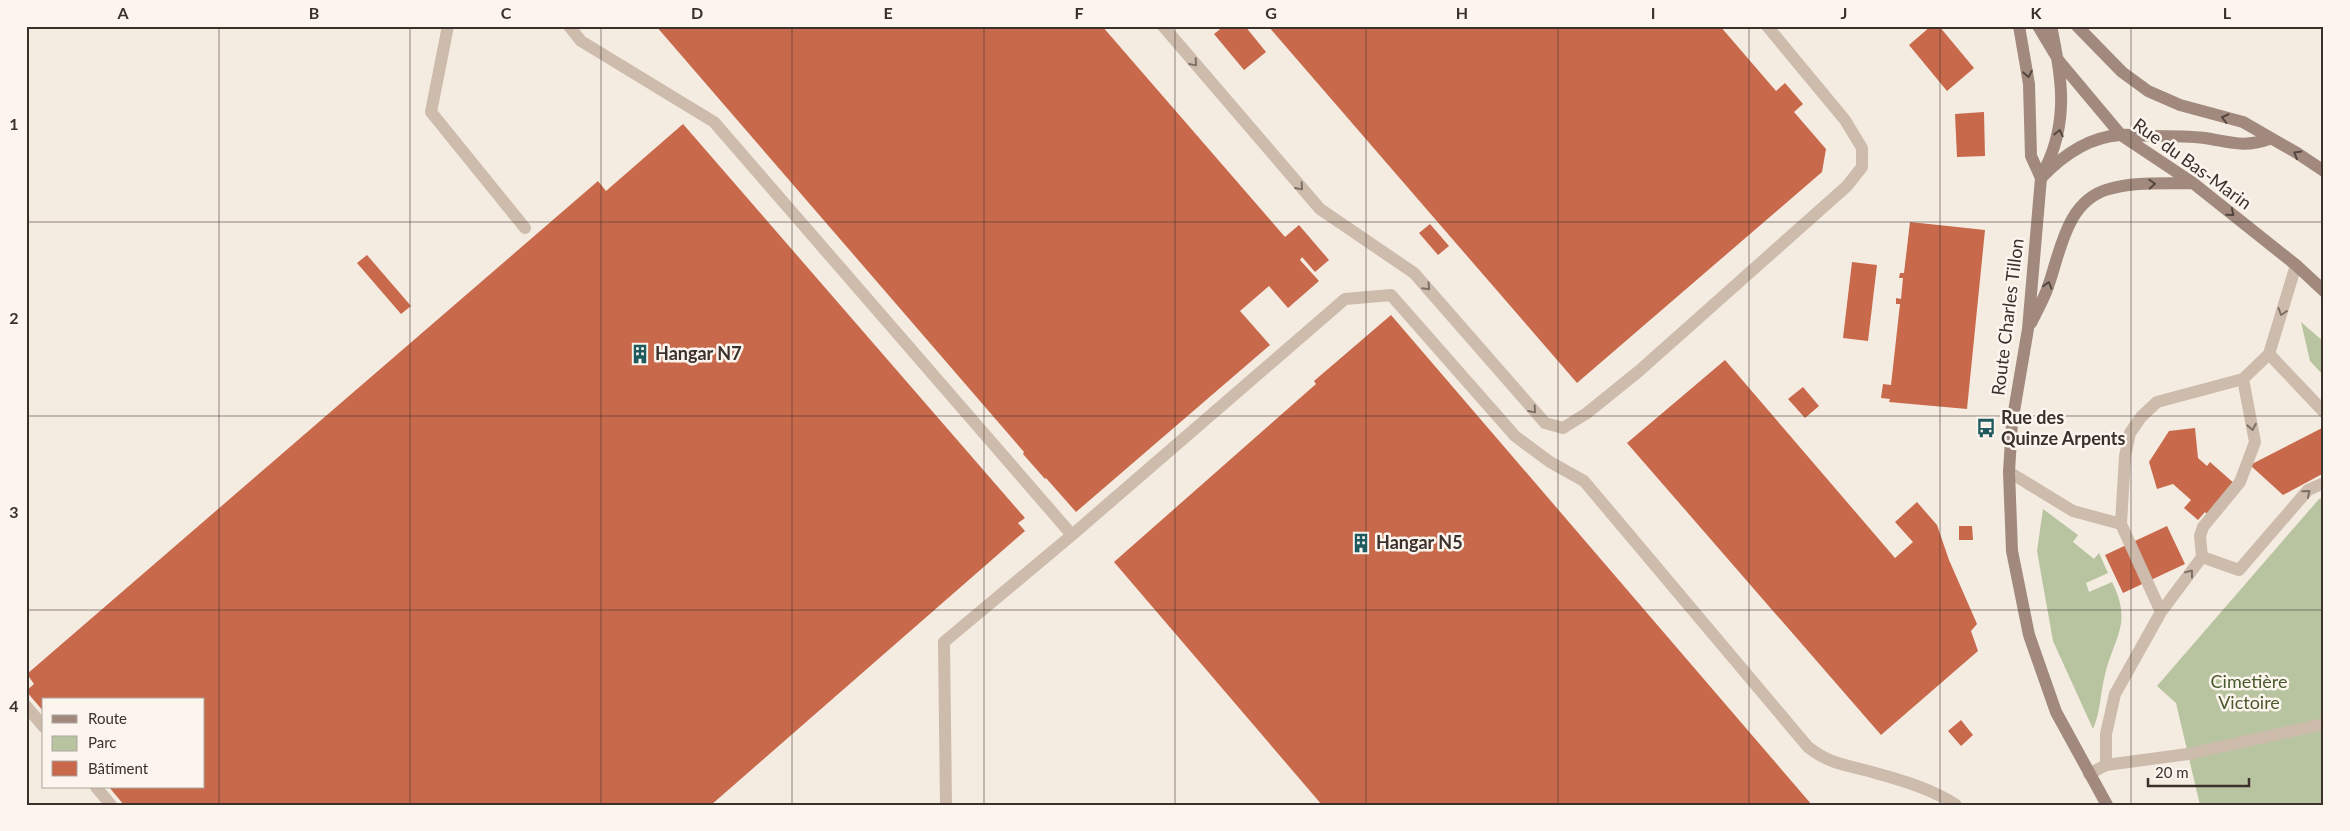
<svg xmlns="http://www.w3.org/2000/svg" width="2350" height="831" font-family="Lato,sans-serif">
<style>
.green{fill:#b8c4a0}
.building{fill:#c8694b}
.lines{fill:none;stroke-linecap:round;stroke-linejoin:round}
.service{stroke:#cdbbac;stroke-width:12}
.secondary{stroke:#a18a7d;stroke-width:12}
.oneway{stroke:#7d6f65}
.oneway2{stroke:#544640}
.grid{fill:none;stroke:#3b302b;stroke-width:1;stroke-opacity:0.55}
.labels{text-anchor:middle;stroke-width:5;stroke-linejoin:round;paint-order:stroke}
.street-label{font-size:18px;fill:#3b302b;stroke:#fbf5ee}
.poi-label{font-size:18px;font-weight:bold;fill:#3b302b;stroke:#fbf5ee;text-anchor:start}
.park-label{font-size:18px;fill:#4a5a2e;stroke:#fbf5ee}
.neatline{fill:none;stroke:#3b302b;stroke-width:2}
.grid-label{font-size:16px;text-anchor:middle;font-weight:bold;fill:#3b302b}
</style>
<rect width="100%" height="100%" fill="#f4ebe1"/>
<!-- green -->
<path class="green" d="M2301,322L2324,342V376L2310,361Z
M2324,498V805H2200L2176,703L2157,686L2319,499Z
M2043,509L2078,535L2073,542L2094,559L2099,553L2108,573L2086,583L2089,592L2112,582C2133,624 2114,636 2105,675C2100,693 2101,711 2093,729L2053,641L2037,551Z"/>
<!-- building -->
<path class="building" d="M656,26H1102L1285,237L1299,225L1329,260L1315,272L1302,257L1300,260L1319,281L1288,308L1269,286L1240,311L1270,345L1076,512L1046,478L1045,479L1023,454L1024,452Z
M1224,26H1245L1266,52L1244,70L1214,34Z
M1268,26H1720L1776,91L1785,83L1803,104L1794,112L1826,149L1822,172L1577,383Z
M1931,26H1939L1974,68L1947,91L1909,45Z
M1984,112L1985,156L1957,157L1955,114Z
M683,124L1025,518L1018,523L1025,531L711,805H124L109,787H204V700H44V712L26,691L34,684L27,674L598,181L606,191Z
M1910,222L1985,230L1967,409L1889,402L1890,399L1881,398L1883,384L1891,385L1900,304H1896V298L1901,299L1903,278H1899L1900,273H1904Z
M1430,224L1449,246L1438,255L1419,233Z
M367,255L411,306L401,314L357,263Z
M1852,262L1877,265L1868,341L1843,338Z
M1391,315L1812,805H1322L1114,562L1316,384L1314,381Z
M1725,360L1895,558L1913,542L1895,522L1917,502L1937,525L1949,560L1977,624L1971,631L1978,651L1881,735L1627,443Z
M1803,387L1819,406L1805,418L1788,399Z
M2324,427V473L2283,495L2250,465Z
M2195,428L2198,458L2207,466L2210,462L2236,485L2209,516L2205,512L2198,520L2184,508L2191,500L2173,484L2157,489L2149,462L2169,431Z
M1959,526H1972L1973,540H1959Z
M2167,526L2185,564L2123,593L2105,555Z
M1961,720L1973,735L1961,746L1948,731Z"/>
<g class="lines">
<!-- service -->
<path class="service" d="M448,26L431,112L525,228
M569,26L581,41L714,122L1072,535
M1163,26L1320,209L1414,273L1545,423L1563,428L1587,413L1639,371L1847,186L1862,167V148L1845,120L1767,26
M2296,265L2269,354L2324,412
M2009,472L2073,511L2121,524
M2202,557L2200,536L2203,527L2240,482L2255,442L2243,379
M2161,612L2202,557L2239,570L2308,490L2324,483
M26,706L44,727
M2106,765V734L2115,694L2161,612L2121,524L2125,456L2130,433L2141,417L2157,402L2243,379L2269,354
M2089,774L2106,765L2188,754L2324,724
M96,787L111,805
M946,805L944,642L1072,535L1345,299L1391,295L1515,436L1550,462L1584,481L1808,747C1829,764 1847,765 1872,772C1900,780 1931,788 1956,805"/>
<!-- secondary -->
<path class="secondary" d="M2019,26L2029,84L2031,156L2041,178L2028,329L2012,423L2009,472L2012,551L2029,635L2056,712L2107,805
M2038,26L2059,61L2121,135L2193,183L2296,265L2324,291
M2077,26L2122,72L2148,91L2180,105L2243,122L2297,153L2324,171
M2045,169C2069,121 2062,77 2051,26
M2041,178C2062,156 2088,137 2120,135C2130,134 2141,136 2151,136C2169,136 2187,136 2205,138C2230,142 2244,148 2269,139
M2031,323C2036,313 2042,302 2046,292C2060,257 2064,201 2109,189C2135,181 2166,184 2193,183"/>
</g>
<!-- one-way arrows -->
<defs><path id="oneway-chevron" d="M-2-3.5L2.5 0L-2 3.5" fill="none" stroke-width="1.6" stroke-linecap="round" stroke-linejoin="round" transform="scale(1.25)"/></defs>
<g class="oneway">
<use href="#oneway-chevron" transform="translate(1194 63) rotate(49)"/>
<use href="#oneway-chevron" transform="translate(1300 187) rotate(49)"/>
<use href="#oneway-chevron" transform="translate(1427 287) rotate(47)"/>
<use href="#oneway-chevron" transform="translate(2282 312) rotate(108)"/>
<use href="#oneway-chevron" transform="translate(1533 410) rotate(49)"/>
<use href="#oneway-chevron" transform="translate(2252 427) rotate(80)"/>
<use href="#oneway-chevron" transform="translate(2307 493) rotate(-40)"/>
<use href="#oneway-chevron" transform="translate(2190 573) rotate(-53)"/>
</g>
<g class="oneway2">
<use href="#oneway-chevron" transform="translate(2028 74) rotate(79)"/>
<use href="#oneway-chevron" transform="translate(2225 118) rotate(-166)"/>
<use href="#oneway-chevron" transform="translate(2059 133) rotate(-77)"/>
<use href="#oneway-chevron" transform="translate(2297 154) rotate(-149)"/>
<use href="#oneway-chevron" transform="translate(2152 184) rotate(-3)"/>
<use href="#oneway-chevron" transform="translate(2231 213) rotate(39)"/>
<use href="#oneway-chevron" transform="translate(2048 285) rotate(-73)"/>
</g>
<!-- grid -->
<path class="grid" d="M219,26V805M410,26V805M601,26V805M792,26V805M984,26V805M1175,26V805M1366,26V805M1558,26V805M1749,26V805M1940,26V805M2131,26V805M26,222H2324M26,416H2324M26,610H2324"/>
<!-- icons -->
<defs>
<symbol id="building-bare" viewBox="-9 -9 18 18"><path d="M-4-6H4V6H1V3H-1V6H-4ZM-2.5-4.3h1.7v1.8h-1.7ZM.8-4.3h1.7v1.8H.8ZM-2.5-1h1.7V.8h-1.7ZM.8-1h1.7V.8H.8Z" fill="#1f5a5e" stroke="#fbf5ee" stroke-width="2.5" paint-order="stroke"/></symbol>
<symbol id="bus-bare" viewBox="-9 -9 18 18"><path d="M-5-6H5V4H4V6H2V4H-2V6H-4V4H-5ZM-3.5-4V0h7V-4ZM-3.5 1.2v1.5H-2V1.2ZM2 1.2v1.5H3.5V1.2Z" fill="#1f5a5e" stroke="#fbf5ee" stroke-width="2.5" paint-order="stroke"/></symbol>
</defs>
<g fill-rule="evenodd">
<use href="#building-bare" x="626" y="340" width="28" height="28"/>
<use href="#bus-bare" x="1972" y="414" width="28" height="28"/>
<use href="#building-bare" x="1347" y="529" width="28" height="28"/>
</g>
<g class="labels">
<!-- street labels -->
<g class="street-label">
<text transform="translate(2192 164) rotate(36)" y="6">Rue du Bas-Marin</text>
<text transform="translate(2008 317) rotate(-83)" y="6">Route Charles Tillon</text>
</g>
<!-- poi labels -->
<g class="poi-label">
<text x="655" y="360">Hangar N7</text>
<text x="2001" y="424">Rue des<tspan x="2001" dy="21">Quinze Arpents</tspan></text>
<text x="1376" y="549">Hangar N5</text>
</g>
<!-- park labels -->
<g class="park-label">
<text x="2249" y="688">Cimetière<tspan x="2249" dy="21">Victoire</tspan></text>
</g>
</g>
<!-- border -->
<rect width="2350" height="831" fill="none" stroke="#fbf5ee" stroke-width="55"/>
<!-- legend -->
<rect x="42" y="698" width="162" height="90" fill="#fbf5ee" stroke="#aea6a0"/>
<rect x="52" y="715" width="25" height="8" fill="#a18a7d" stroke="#aea6a0"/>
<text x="88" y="724" font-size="15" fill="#3b302b">Route</text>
<rect x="52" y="736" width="25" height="15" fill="#b8c4a0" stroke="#aea6a0"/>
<text x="88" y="748" font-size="15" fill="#3b302b">Parc</text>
<rect x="52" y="761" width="25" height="15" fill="#c8694b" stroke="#aea6a0"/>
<text x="88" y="774" font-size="15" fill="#3b302b">Bâtiment</text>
<!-- scale -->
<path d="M2148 778v8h101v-8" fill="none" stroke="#3b302b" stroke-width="2.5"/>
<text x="2155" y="778" font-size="15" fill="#3b302b" stroke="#fbf5ee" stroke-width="4" paint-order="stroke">20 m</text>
<rect x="28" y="28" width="2294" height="776" class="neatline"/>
<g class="grid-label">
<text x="123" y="19">A</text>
<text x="314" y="19">B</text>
<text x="506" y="19">C</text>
<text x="697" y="19">D</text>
<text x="888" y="19">E</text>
<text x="1079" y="19">F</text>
<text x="1271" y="19">G</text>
<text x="1462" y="19">H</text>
<text x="1653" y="19">I</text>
<text x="1844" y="19">J</text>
<text x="2036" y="19">K</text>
<text x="2227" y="19">L</text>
<text x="14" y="130">1</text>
<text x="14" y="324">2</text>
<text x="14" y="518">3</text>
<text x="14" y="712">4</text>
</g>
</svg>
